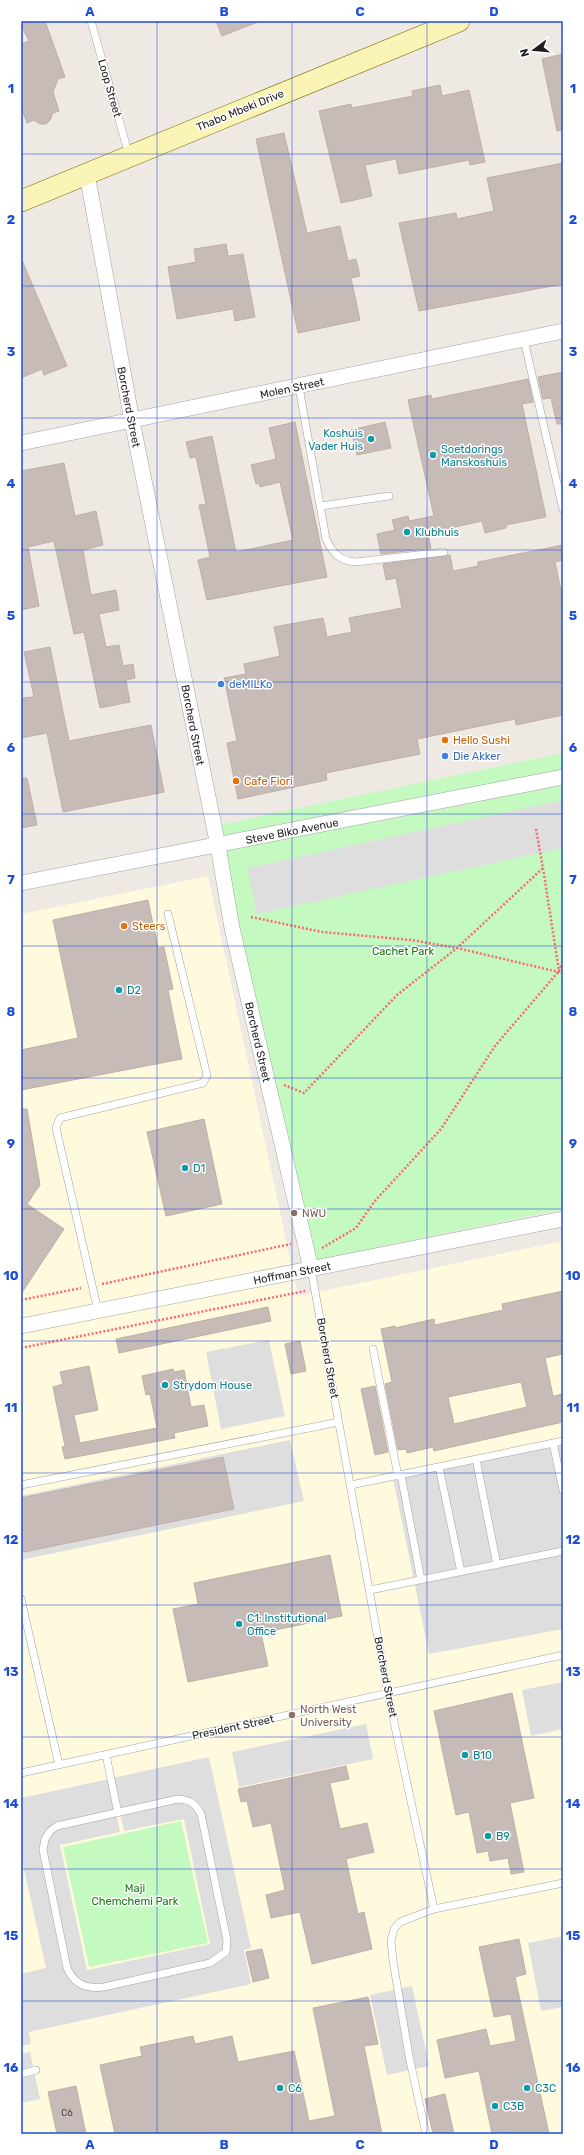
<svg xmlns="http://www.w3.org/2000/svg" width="584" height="2155" font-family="Rubik,sans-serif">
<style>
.education{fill:#fffadd}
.park{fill:#c4fac0}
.parking{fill:#dedede}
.building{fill:#c7bbb7;stroke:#c1aea6;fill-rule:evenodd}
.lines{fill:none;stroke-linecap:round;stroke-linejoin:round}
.service-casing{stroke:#a2a2a2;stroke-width:8}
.minor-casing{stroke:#a2a2a2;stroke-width:16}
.secondary-casing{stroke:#767104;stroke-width:22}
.path{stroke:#fb686f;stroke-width:2.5;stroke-dasharray:2 2;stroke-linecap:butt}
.service{stroke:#fff;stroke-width:7}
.minor{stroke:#fff;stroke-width:15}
.secondary{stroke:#faf4b7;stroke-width:21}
.grid{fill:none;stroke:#1d4ed8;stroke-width:1;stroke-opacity:0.55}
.culture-dot{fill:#0f9aa8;stroke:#fff;stroke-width:1.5}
.shop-dot{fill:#3f7fe0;stroke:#fff;stroke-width:1.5}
.food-dot{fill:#e8710a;stroke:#fff;stroke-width:1.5}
.education-dot{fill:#8d6e63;stroke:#fff;stroke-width:1.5}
.labels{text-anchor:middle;stroke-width:3;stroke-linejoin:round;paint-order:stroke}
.number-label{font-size:9px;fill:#484544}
.street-label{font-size:11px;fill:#1e1e1e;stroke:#fff}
.culture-label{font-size:11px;fill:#0d838f;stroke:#fff;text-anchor:start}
.shop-label{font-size:11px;fill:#366cbe;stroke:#fff;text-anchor:start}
.food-label{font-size:11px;fill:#c56008;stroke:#fff;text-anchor:start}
.park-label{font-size:11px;fill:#127d0a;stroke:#fff}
.education-label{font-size:11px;fill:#785e54;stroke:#fff;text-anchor:start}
.neatline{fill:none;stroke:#1d4ed8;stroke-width:1.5}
.grid-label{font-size:13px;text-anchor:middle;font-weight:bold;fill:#1d4ed8}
</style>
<rect width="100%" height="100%" fill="#efe9e4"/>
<!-- education -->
<path class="education" d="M208,876L298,1296L563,1241V2134H21V914Z"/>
<!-- park -->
<path class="park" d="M563,753V1209L305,1262L213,826Z
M181,1821L208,1943L89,1967L63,1847Z"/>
<!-- parking -->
<path class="parking" d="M563,800V848L257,914L247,868Z
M269,1340L285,1416L221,1429L206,1352Z
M290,1440L304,1501L21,1560V1496Z
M563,1444V1629L429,1654L393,1478Z
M563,1682V1729L531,1736L522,1690Z
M366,1724L373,1759L239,1787L232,1752Z
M209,1757L251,1948L244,1950L251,1984L29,2032L31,2044L21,2046V1974L46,1968L21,1856V1798L109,1779L120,1832L60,1845L87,1970L210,1944L184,1819L124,1831L112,1778Z
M563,1936V2007L541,2011L528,1943Z
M412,1986L429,2066L387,2075L370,1995Z
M30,2052L40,2099L21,2103V2054Z"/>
<!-- building -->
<path class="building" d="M21,21H45L65,77L58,79L53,92L59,111L53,113L50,120L46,124H40L34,120L27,123L21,107V44L29,41L21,25Z
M216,21H258V22L222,36Z
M563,54V130L557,131L542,59Z
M440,85L442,96L469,90L485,162L470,165L469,160L399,174L396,159L365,165L372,196L341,203L319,111L351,104L352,108L413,96L412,91Z
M284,133L307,233L340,226L348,261L356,259L360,276L351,278L360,320L298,333L256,139Z
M563,163V284L419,311L399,223L456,213L457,219L494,211L487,178Z
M226,244L228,256L243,254L255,317L235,321L233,309L177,319L168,267L196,262L194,249Z
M21,258L67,366L44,375L42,369L21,378Z
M563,372V424H557L551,398L543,399L538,377Z
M528,379L533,402L522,404L546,517L506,525V528L485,533L482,521L428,533L431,548L381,554L377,534L395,530L392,520L408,516L409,521L434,516L408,400L431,395L432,399Z
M295,422L327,577L207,600L198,560L210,557L199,505L206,504L196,457L190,458L186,442L212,436L236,552L293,540L280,482L260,487L259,483L256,484L251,465L276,459L269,428Z
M385,422L391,448L357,455L351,430Z
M64,463L75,516L96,511L103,545L83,550L91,595L116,590L119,610L99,614L106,647L119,645L123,666L133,664L135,678L126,680L130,702L100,708L84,632L74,634L54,541L28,547L39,606L21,610V471Z
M563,545V560L555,562L563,600V715L516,725L515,719L417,739L420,754L326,773L327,780L238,799L227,743L237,741L224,678L246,674L244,664L280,656L274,627L323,618L327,637L352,632L349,618L402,608L396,578L386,580L383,564L450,555L453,571L478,566V562Z
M50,647L69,741L151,725L164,792L63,812L47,733L21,738V698L34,697L24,652Z
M21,778H27L37,825L21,828Z
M148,900L158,948L164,947L173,989L168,990L182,1059L21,1090V1050L78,1038L53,920Z
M21,1109H27L40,1185L27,1204L64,1229L21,1294Z
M204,1119L222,1204L166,1216L147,1132Z
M563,1291V1354L545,1358L553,1396L563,1394V1422L434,1451L433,1447L407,1453L406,1449L398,1450L385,1384L392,1382L381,1329L395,1326V1328L434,1319L435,1325L503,1310L502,1304ZM521,1382L527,1407L454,1424L448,1397Z
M268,1307L271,1321L119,1353L116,1339Z
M300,1341L306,1371L291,1374L285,1344Z
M89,1366L98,1410L74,1415L80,1443L157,1428L150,1394L146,1395L142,1376L173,1369L174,1372L184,1370L191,1407L204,1405L208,1426L174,1433L175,1438L65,1459L62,1447L65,1446L53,1387L63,1384L60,1372Z
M375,1386L388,1452L375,1455L361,1389Z
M223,1457L234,1509L24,1552L21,1537V1498Z
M330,1555L342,1616L261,1633L268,1666L188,1682L173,1609L198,1604L194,1583Z
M512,1693L534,1798L510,1803L524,1872L511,1874L508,1858L490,1861L488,1851L477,1853L469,1812L456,1815L434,1711Z
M346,1766L349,1779L330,1783L340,1829L367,1823L374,1852L346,1859L358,1914L364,1912L372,1949L312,1964L300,1912L271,1918L266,1895L285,1890L271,1823L253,1827L247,1801L241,1802L238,1789Z
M519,1939L526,1974L515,1977L549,2134H492L479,2071L445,2078L437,2040L486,2029L490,2046L516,2041L511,2014L494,2017L479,1947Z
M262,1949L269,1978L253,1982L246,1952Z
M368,1997L378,2044L364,2046L382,2134H115L100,2065L142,2056L140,2047L193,2036L195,2044L232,2036L238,2062L294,2051L309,2121L335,2116L313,2008Z
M76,2086L86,2134H57L48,2092Z
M445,2094L454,2134H433L425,2099Z"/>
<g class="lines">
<defs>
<path id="service" d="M91,21L129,155
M524,340L563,509
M299,387L326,539C333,554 340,561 356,562L444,552
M321,506L389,496
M311,1269L388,1694L434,1909
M98,1311L56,1128L60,1118L203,1083L207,1075L168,914
M373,1349L398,1476
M553,1443L563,1490
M476,1459L497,1565
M439,1467L461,1572
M401,1475L421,1580
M21,1485L339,1422
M351,1485L563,1441
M370,1590L563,1551
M21,1599L59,1765
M106,1755L118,1813
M21,1773L563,1655
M178,1799C190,1800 195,1803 201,1814L227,1940L226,1952L210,1963L104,1987C86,1989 75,1985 67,1968L43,1850L45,1839L50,1831L57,1826Z
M21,2074L36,2070
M426,2134L409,2056L393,1961L391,1941L394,1929L400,1922L434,1909L563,1883"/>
<path id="minor" d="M87,174L132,421L218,846L232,928L311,1269
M21,443L563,331
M21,883L563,777
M21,1326L563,1219"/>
<path id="secondary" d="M21,201L459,21"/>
</defs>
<!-- service casing -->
<use href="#service" class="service-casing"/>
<!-- minor casing -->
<use href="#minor" class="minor-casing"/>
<!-- secondary casing -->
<use href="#secondary" class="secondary-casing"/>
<!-- path -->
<path class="path" d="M543,868L559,971L563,961
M251,917L322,932L411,940L457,948L563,973
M284,1085L304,1093L397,995L457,948L543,868L536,829
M322,1248L356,1228L374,1202L441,1129L495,1046L559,971
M102,1284L291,1244
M21,1300L81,1288
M21,1348L305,1291"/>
<!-- service -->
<use href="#service" class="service"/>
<!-- minor -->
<use href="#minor" class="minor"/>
<!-- secondary -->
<use href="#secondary" class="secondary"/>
</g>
<!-- grid -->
<path class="grid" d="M157,21V2134M292,21V2134M427,21V2134M21,154H563M21,286H563M21,418H563M21,550H563M21,682H563M21,814H563M21,946H563M21,1078H563M21,1209H563M21,1341H563M21,1473H563M21,1605H563M21,1737H563M21,1869H563M21,2001H563"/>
<!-- markers -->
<g class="culture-dot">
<circle cx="371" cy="439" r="4"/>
<circle cx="433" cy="455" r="4"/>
<circle cx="407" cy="532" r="4"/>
<circle cx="119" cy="990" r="4"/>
<circle cx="185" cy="1168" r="4"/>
<circle cx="165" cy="1385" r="4"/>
<circle cx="239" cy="1624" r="4"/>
<circle cx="465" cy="1755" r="4"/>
<circle cx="488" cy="1836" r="4"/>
<circle cx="280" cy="2088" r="4"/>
<circle cx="527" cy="2088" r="4"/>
<circle cx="495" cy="2106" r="4"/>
</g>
<g class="shop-dot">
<circle cx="221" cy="684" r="4"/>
<circle cx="445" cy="756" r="4"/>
</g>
<g class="food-dot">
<circle cx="445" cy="740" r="4"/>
<circle cx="236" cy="781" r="4"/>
<circle cx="124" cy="926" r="4"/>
</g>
<g class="education-dot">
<circle cx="294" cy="1213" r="4"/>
<circle cx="292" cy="1715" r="4"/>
</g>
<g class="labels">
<!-- number labels -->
<g class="number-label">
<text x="67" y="2116">C6</text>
</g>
<!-- street labels -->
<g class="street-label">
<text transform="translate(110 88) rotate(74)" y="4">Loop Street</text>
<text transform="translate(240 110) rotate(-22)" y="4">Thabo Mbeki Drive</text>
<text transform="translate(292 388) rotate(-12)" y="4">Molen Street</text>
<text transform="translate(129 407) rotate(79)" y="4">Borcherd Street</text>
<text transform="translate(193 725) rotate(79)" y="4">Borcherd Street</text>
<text transform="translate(292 831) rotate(-11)" y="4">Steve Biko Avenue</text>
<text transform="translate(258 1042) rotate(77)" y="4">Borcherd Street</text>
<text transform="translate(292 1273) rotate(-11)" y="4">Hoffman Street</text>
<text transform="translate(328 1358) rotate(80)" y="4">Borcherd Street</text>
<text transform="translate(386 1677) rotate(79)" y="4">Borcherd Street</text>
<text transform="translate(233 1727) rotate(-12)" y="4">President Street</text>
</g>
<!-- culture labels -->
<g class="culture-label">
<text x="363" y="437" text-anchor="end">Koshuis<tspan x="363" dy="13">Vader Huis</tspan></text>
<text x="441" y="453">Soetdorings<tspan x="441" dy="13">Manskoshuis</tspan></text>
<text x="415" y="536">Klubhuis</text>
<text x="127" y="994">D2</text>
<text x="193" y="1172">D1</text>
<text x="173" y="1389">Strydom House</text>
<text x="247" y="1622">C1: Institutional<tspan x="247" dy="13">Office</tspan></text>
<text x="473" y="1759">B10</text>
<text x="496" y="1840">B9</text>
<text x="288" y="2092">C6</text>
<text x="535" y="2092">C3C</text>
<text x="503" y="2110">C3B</text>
</g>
<!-- shop labels -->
<g class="shop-label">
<text x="229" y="688">deMILKo</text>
<text x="453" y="760">Die Akker</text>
</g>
<!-- food labels -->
<g class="food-label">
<text x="453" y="744">Hello Sushi</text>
<text x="244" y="785">Cafe Fiori</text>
<text x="132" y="930">Steers</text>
</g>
<!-- park labels -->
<g class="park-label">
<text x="403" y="955">Cachet Park</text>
<text x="135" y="1892">Maji<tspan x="135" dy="13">Chemchemi Park</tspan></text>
</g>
<!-- education labels -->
<g class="education-label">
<text x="302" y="1217">NWU</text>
<text x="300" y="1713">North West<tspan x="300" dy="13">University</tspan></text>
</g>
</g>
<!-- border -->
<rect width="584" height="2155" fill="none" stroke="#ffffff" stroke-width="44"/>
<!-- north arrow -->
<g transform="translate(534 50) rotate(254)" stroke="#ffffff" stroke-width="3" paint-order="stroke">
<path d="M0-3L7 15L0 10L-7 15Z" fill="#1e1e1e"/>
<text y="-6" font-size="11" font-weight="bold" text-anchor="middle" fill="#1e1e1e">N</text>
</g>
<rect x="22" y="22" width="540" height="2111" class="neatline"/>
<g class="grid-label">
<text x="90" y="16">A</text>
<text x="224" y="16">B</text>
<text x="360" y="16">C</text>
<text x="494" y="16">D</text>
<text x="11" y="93">1</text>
<text x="573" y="93">1</text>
<text x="11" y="224">2</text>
<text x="573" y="224">2</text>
<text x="11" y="356">3</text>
<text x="573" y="356">3</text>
<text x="11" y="488">4</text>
<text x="573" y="488">4</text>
<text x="11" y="620">5</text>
<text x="573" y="620">5</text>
<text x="11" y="752">6</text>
<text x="573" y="752">6</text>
<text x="11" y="884">7</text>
<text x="573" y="884">7</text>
<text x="11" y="1016">8</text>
<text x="573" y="1016">8</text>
<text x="11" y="1148">9</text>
<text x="573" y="1148">9</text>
<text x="11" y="1280">10</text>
<text x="573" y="1280">10</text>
<text x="11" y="1412">11</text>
<text x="573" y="1412">11</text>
<text x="11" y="1544">12</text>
<text x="573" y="1544">12</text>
<text x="11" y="1676">13</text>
<text x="573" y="1676">13</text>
<text x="11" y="1808">14</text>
<text x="573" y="1808">14</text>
<text x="11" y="1940">15</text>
<text x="573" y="1940">15</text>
<text x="11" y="2072">16</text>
<text x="573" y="2072">16</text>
<text x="90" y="2149">A</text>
<text x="224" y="2149">B</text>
<text x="360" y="2149">C</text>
<text x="494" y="2149">D</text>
</g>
</svg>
